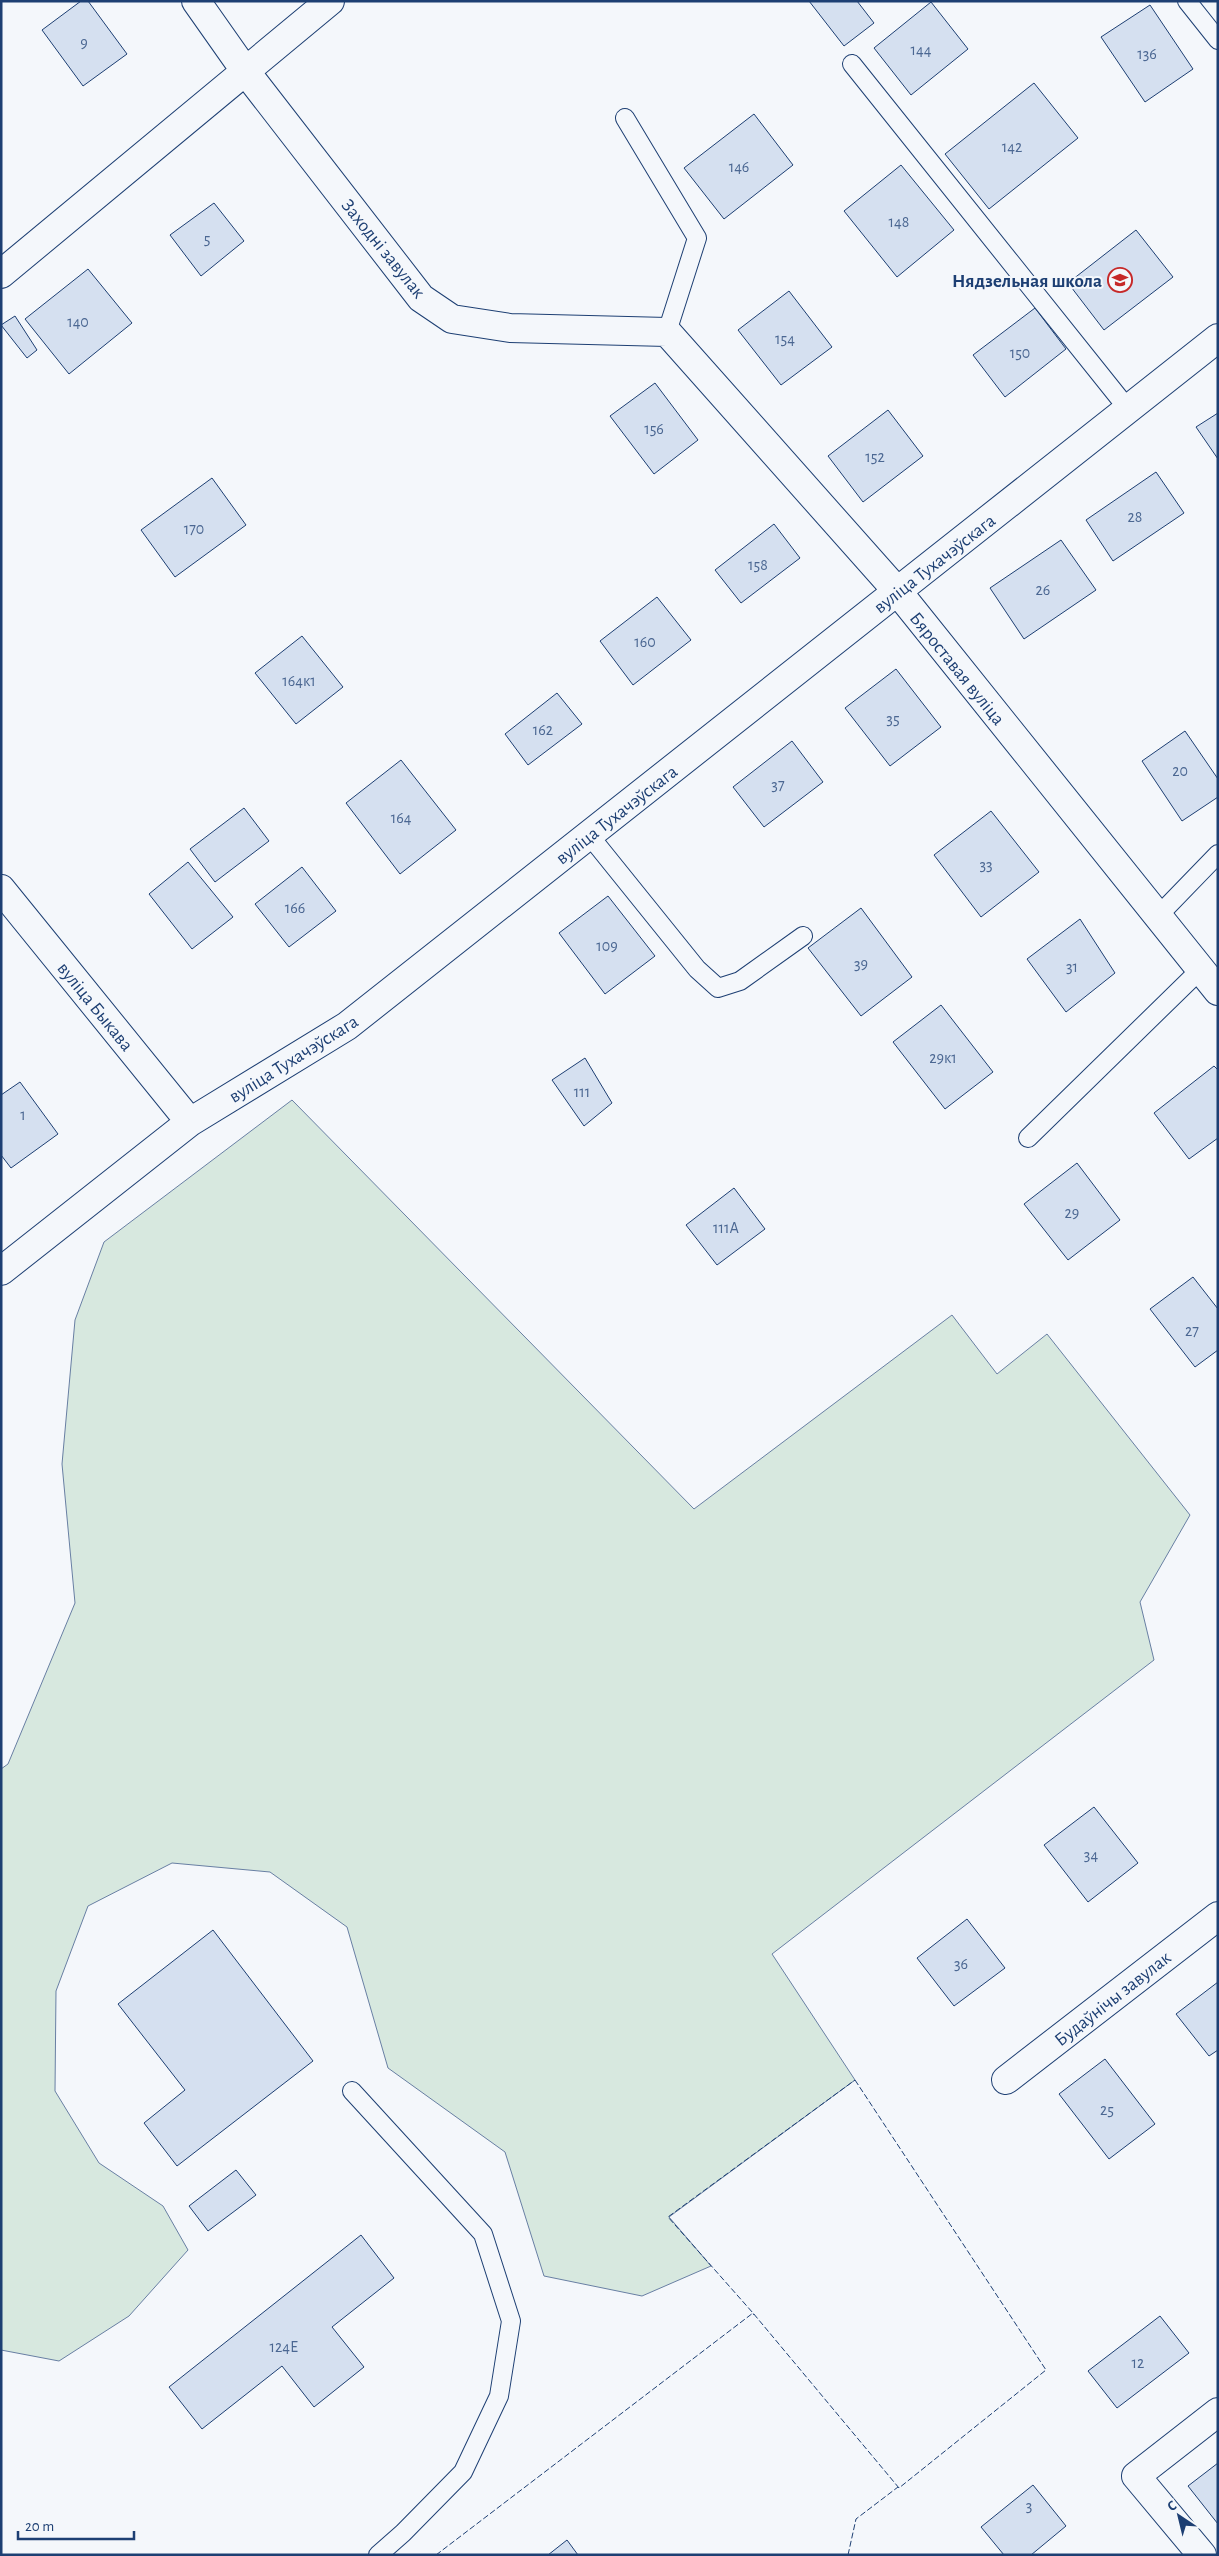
<svg xmlns="http://www.w3.org/2000/svg" width="1219" height="2556" font-family="'Alegreya Sans',sans-serif">
<style>
.green{fill:#d7e8df;stroke:#687fa3}
.building{fill:#d5e0f0;stroke:#1d3f73}
.lines{fill:none;stroke-linecap:round;stroke-linejoin:round}
.service-casing{stroke:#1d3f73;stroke-width:20}
.minor-casing{stroke:#1d3f73;stroke-width:30}
.service{stroke:#f4f7fb;stroke-width:18}
.minor{stroke:#f4f7fb;stroke-width:28}
.fence{stroke:#1d3f73;stroke-width:1;stroke-dasharray:6 2.5;stroke-linecap:butt}
.labels{text-anchor:middle;stroke-width:4;stroke-linejoin:round;paint-order:stroke}
.number-label{font-size:16px;fill:#4b6792}
.street-label{font-size:19px;fill:#1d3f73;stroke:#f4f7fb}
.poi-label{font-size:19px;font-weight:bold;fill:#1d3f73;stroke:#f4f7fb;text-anchor:end}
</style>
<rect width="100%" height="100%" fill="#f4f7fb"/>
<!-- green -->
<path class="green" d="M292,1100L694,1509L952,1315L997,1374L1047,1334L1190,1515L1140,1602L1154,1660L772,1954L855,2080L669,2217L711,2266L642,2296L544,2276L505,2152L388,2068L347,1927L270,1872L172,1863L88,1906L56,1991L55,2091L99,2163L163,2206L188,2250L129,2316L59,2361L1,2350V1769L8,1764L75,1603L62,1464L75,1320L104,1242Z"/>
<!-- building -->
<path class="building" d="M81,1H88L127,54L83,86L42,30Z
M809,1H857L874,23L844,46Z
M931,2L968,49L911,95L874,48Z
M1150,5L1193,69L1145,102L1101,37Z
M1034,83L1078,138L989,209L945,154Z
M754,114L793,165L724,219L684,168Z
M901,165L954,230L897,277L844,211Z
M214,203L244,241L201,276L170,235Z
M1136,230L1173,277L1104,330L1068,283Z
M88,269L132,323L69,374L25,319Z
M789,291L832,347L781,385L738,330Z
M1035,308L1066,349L1005,397L973,355Z
M15,316L37,350L27,358L1,325Z
M655,383L698,440L654,474L610,416Z
M888,410L923,456L863,502L828,456Z
M1218,413V459L1196,427Z
M1156,472L1184,513L1113,561L1086,520Z
M212,478L246,525L175,577L141,530Z
M774,524L800,558L741,603L715,570Z
M1061,540L1096,590L1024,639L990,588Z
M657,597L691,640L633,685L600,641Z
M302,636L343,687L296,724L255,673Z
M896,669L941,727L890,766L845,708Z
M557,693L582,724L528,765L505,734Z
M1185,731L1218,779V797L1182,821L1142,761Z
M792,741L823,782L764,827L733,787Z
M401,760L456,830L400,874L346,803Z
M244,808L269,841L215,882L190,849Z
M991,811L1039,872L981,917L934,855Z
M188,862L233,917L192,949L149,894Z
M302,867L336,911L289,947L255,904Z
M608,896L655,956L605,994L559,933Z
M861,908L912,977L861,1016L808,948Z
M1080,919L1115,973L1066,1012L1027,959Z
M941,1005L993,1072L945,1109L893,1042Z
M585,1058L612,1103L584,1126L552,1080Z
M1214,1066L1218,1070V1138L1189,1159L1154,1113Z
M20,1082L58,1134L11,1168L1,1155V1095Z
M1077,1163L1120,1220L1068,1260L1024,1204Z
M734,1188L765,1229L717,1265L686,1225Z
M1193,1277L1218,1309V1350L1195,1367L1150,1309Z
M1094,1807L1138,1863L1088,1902L1044,1845Z
M967,1919L1005,1968L954,2006L917,1958Z
M213,1930L313,2061L177,2166L144,2123L185,2090L118,2004Z
M1218,1982V2050L1209,2056L1176,2014Z
M1105,2059L1155,2124L1109,2159L1059,2094Z
M236,2170L256,2195L208,2231L189,2206Z
M361,2235L394,2278L332,2327L364,2367L314,2407L282,2366L202,2429L169,2387Z
M1160,2316L1189,2353L1117,2408L1088,2371Z
M1218,2463V2524L1188,2486Z
M1033,2485L1066,2526L1031,2555H1004L981,2527Z
M567,2540L578,2555H548Z"/>
<g class="lines">
<defs>
<path id="service" d="M1187,1L1218,40
M852,64L1128,409
M625,118L697,238L667,332
M589,835L697,969L718,988L740,981L803,936
M1157,917L1218,854
M1028,1138L1200,970
M352,2091L483,2234L511,2321L499,2396L463,2472L403,2533L378,2555"/>
<path id="minor" d="M196,1L246,72L421,298L452,319L510,328L667,332L898,592L1218,991
M1,274L330,1
M1,889L190,1122
M1,1271L190,1122L347,1026L1218,338
M1006,2080L1218,1916
M1202,2555L1136,2476L1218,2412"/>
</defs>
<!-- service casing -->
<use href="#service" class="service-casing"/>
<!-- minor casing -->
<use href="#minor" class="minor-casing"/>
<!-- service -->
<use href="#service" class="service"/>
<!-- minor -->
<use href="#minor" class="minor"/>
<!-- fence -->
<path class="fence" d="M855,2080L1046,2370L899,2488L753,2313L668,2217Z
M436,2555L753,2313L754,2315
M848,2555L856,2519L898,2487"/>
</g>
<!-- icons -->
<defs>
<symbol id="school-ring" viewBox="-11 -11 22 22"><circle r="9.5" fill="#f4f7fb" stroke="#c62828" stroke-width="1.5"/><path d="M0-5L7-2L0 1L-7-2ZM-4 1L0 2.5L4 1V4Q0 6-4 4Z" fill="#c62828"/></symbol>
</defs>
<g fill-rule="evenodd">
<use href="#school-ring" x="1106" y="266" width="28" height="28"/>
</g>
<g class="labels">
<!-- number labels -->
<g class="number-label">
<text x="84" y="48">9</text>
<text x="921" y="55">144</text>
<text x="1147" y="59">136</text>
<text x="1012" y="152">142</text>
<text x="739" y="172">146</text>
<text x="899" y="227">148</text>
<text x="207" y="244">5</text>
<text x="78" y="327">140</text>
<text x="785" y="344">154</text>
<text x="1020" y="358">150</text>
<text x="654" y="434">156</text>
<text x="875" y="462">152</text>
<text x="1135" y="522">28</text>
<text x="194" y="534">170</text>
<text x="758" y="570">158</text>
<text x="1043" y="595">26</text>
<text x="645" y="647">160</text>
<text x="299" y="686">164к1</text>
<text x="893" y="724">35</text>
<text x="543" y="735">162</text>
<text x="1180" y="776">20</text>
<text x="778" y="790">37</text>
<text x="401" y="823">164</text>
<text x="986" y="870">33</text>
<text x="295" y="913">166</text>
<text x="607" y="951">109</text>
<text x="861" y="969">39</text>
<text x="1072" y="972">31</text>
<text x="943" y="1063">29к1</text>
<text x="582" y="1097">111</text>
<text x="23" y="1120">1</text>
<text x="1072" y="1218">29</text>
<text x="726" y="1233">111А</text>
<text x="1192" y="1336">27</text>
<text x="1091" y="1860">34</text>
<text x="961" y="1969">36</text>
<text x="1107" y="2115">25</text>
<text x="284" y="2352">124Е</text>
<text x="1138" y="2368">12</text>
<text x="1029" y="2511">3</text>
</g>
<!-- street labels -->
<g class="street-label">
<text transform="translate(384 248) rotate(51)" y="7">Заходні завулак</text>
<text transform="translate(934 563) rotate(-38)" y="7">вуліца Тухачэўскага</text>
<text transform="translate(958 668) rotate(51)" y="7">Бяроставая вуліца</text>
<text transform="translate(616 814) rotate(-38)" y="7">вуліца Тухачэўскага</text>
<text transform="translate(96 1006) rotate(51)" y="7">вуліца Быкава</text>
<text transform="translate(293 1058) rotate(-32)" y="7">вуліца Тухачэўскага</text>
<text transform="translate(1112 1998) rotate(-38)" y="7">Будаўнічы завулак</text>
</g>
<!-- poi labels -->
<g class="poi-label">
<text x="1102" y="287">Нядзельная школа</text>
</g>
</g>
<!-- border -->
<rect width="1219" height="2556" fill="none" stroke="#1d3f73" stroke-width="5"/>
<!-- north arrow -->
<g transform="translate(1179 2516) rotate(325)" stroke="#f4f7fb" stroke-width="4" paint-order="stroke">
<path d="M0-4L9 19L0 12L-9 19Z" fill="#1d3f73"/>
<text y="-8" font-size="14" font-weight="bold" text-anchor="middle" fill="#1d3f73">С</text>
</g>
<!-- scale -->
<path d="M18 2531v8h116v-8" fill="none" stroke="#1d3f73" stroke-width="2.5"/>
<text x="25" y="2531" font-size="15" fill="#1d3f73" stroke="#f4f7fb" stroke-width="4" paint-order="stroke">20 m</text>
</svg>
